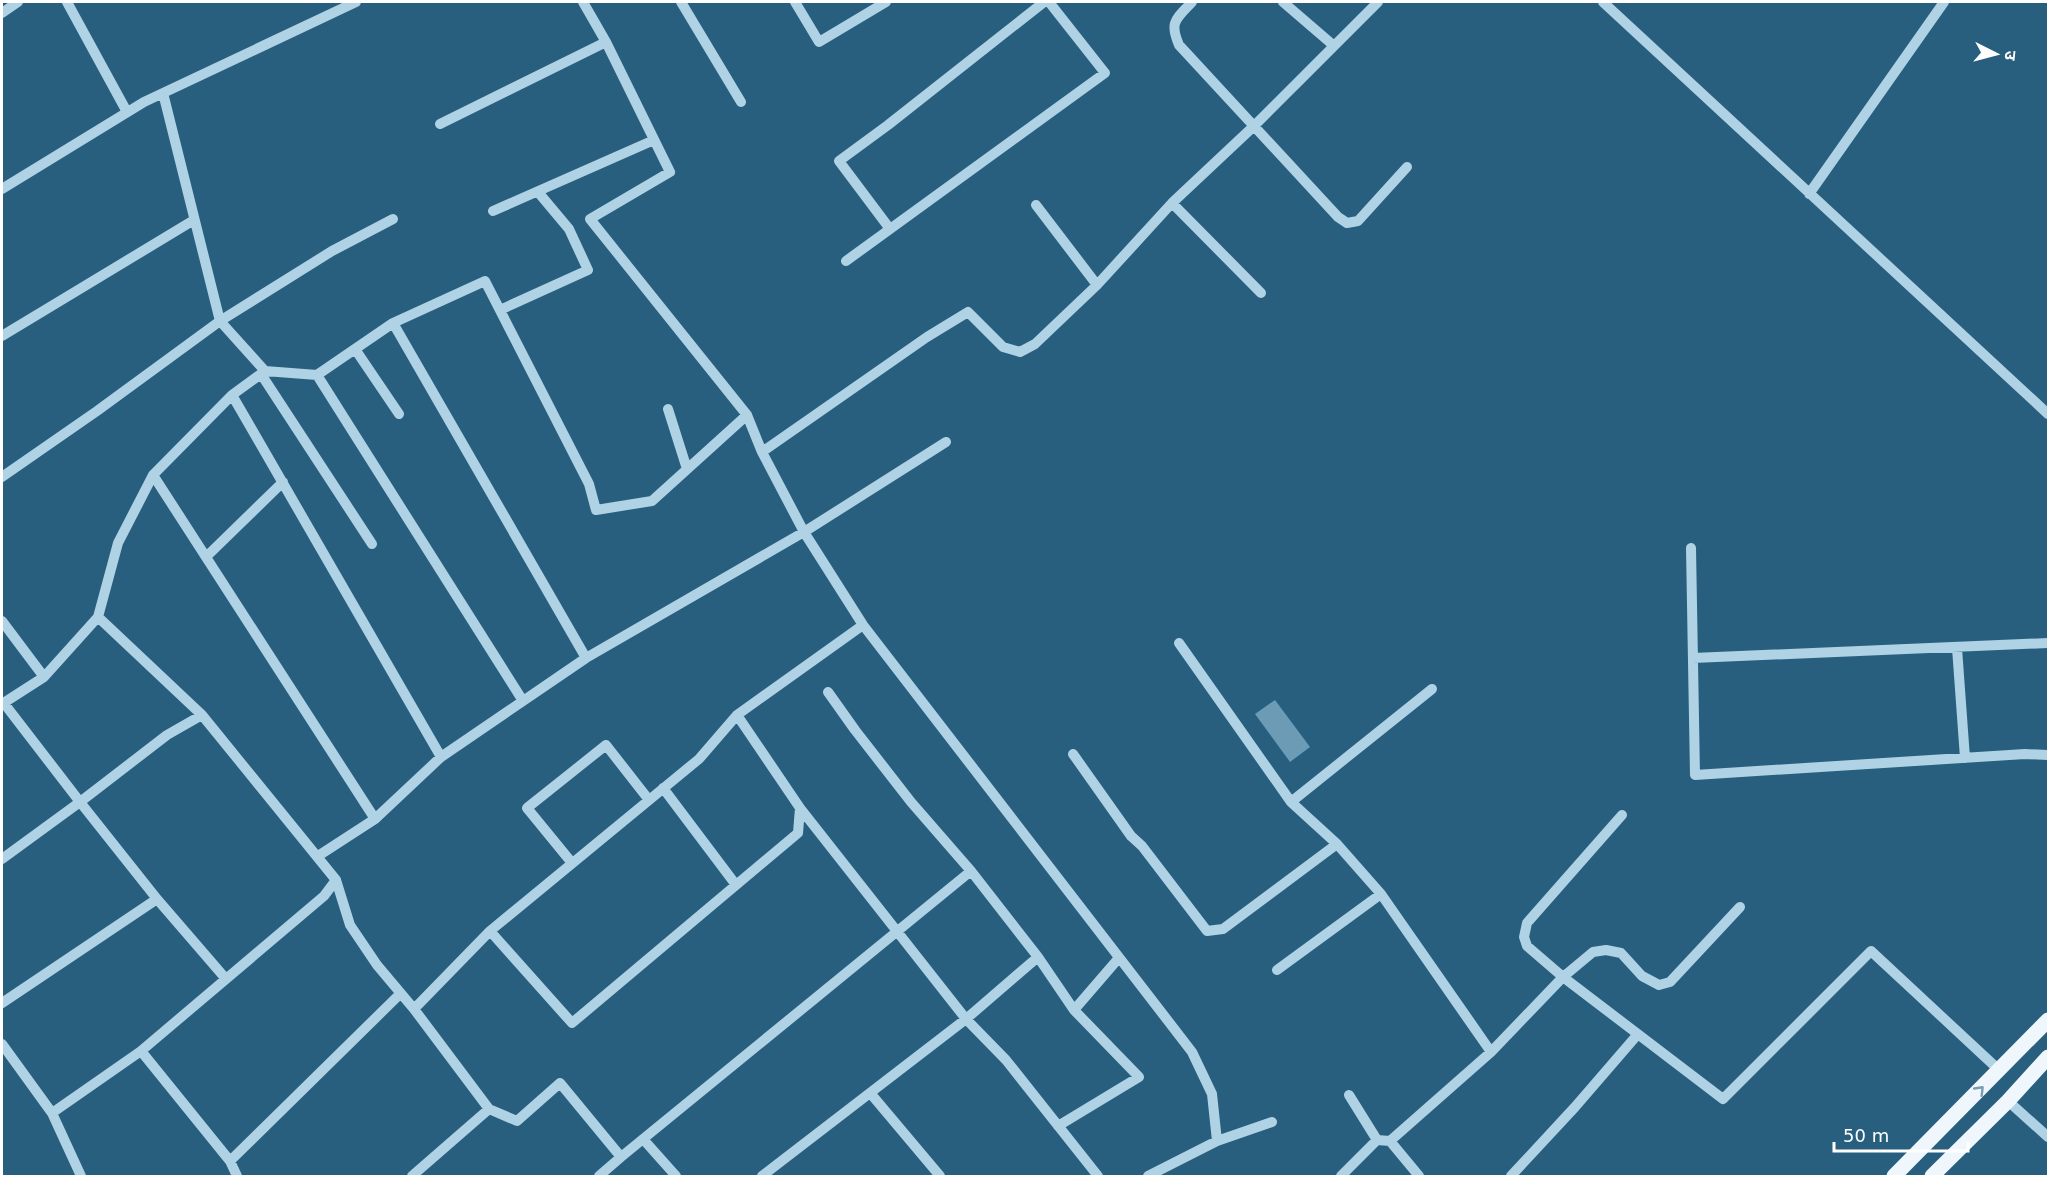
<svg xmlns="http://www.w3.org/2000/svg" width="2050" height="1178" font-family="'DejaVu Sans','Noto Sans Devanagari',sans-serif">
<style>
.building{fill:#6c9bb5}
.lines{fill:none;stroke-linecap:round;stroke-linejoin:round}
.minor{stroke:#afd2e5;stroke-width:10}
.major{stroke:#eff7fd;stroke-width:15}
.oneway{stroke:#789cb1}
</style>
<rect width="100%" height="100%" fill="#285f7e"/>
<!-- building -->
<path class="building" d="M1275,700L1310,747L1290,762L1255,714Z"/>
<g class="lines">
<!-- minor -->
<path class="minor" d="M67,2L127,112
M583,2L606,42L670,172L590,219L747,415L762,452L927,337L968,312L1003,347L1020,352L1035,344L1097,285L1172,203L1254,126L1378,2
M681,2L741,102
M795,2L819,42L886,2
M1192,2C1176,19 1169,22 1179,45L1338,217L1347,223L1358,221L1407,167
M1283,2L1333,45
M1603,2L2048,414
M2,13L18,2
M440,124L606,42
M2,189L144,102L356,2
M1809,194L1944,2
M1172,203L1261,293
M1036,205L1097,285
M493,211L654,140
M890,229L839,161L888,125L1044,2
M846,261L1105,73L1049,2
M500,310L588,270L569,229L538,192
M393,323L586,658
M2,336L194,220
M355,349L399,414
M265,371L317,375L393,323L485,281L589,484L596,510L652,501L747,415
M261,374L372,544
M317,375L523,701
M232,395L441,757
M668,409L687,469
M762,452L804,532L863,625L1192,1052L1212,1094L1217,1141
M153,475L375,819
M2,477L97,411L220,321L332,251L393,219
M1691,548L1695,775L2025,754L2048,755
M206,557L283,482
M2,621L44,677
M1179,643L1291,802
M1957,648L1965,758
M1693,658L2048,643
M828,692L855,730L911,802L971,871L1038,957
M3,702L80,802L167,735L202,715
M2,704L44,677L98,617
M737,715L800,808L966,1019L1006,1060L1098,1176
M1073,754L1131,836L1142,846L1207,931L1223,929L1337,844
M663,788L736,885
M1622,815L1527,923L1524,937L1527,946L1563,977L1723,1099L1871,951L1999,1070
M318,856L375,819L441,757L586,658L804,532L946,442
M2,859L80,802L157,899L226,979
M572,863L527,808L606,745L649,800
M336,880L350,925L377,965L414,1009L489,1109L517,1121L560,1083L621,1157
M490,931L699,759L737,715L863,625
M1277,970L1381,894
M2,1003L157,899
M414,1009L490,931L572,1023L798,833L800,808
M2,1044L52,1113L141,1051L324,896L336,880L202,715L98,617L118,543L153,475L232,395L265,371L220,321L163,93
M141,1051L230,1161L237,1176
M1491,1052L1563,977L1593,952L1606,950L1621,953L1642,976L1659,985L1670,982L1740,907
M871,1094L940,1176
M1349,1095L1377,1140
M2008,1101L2048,1137
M52,1113L81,1176
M1058,1126L1139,1077L1074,1010
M643,1139L676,1176
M1390,1141L1419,1176
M230,1161L400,994
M412,1176L489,1109
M599,1176L621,1157L971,871
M762,1176L966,1019L1038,957L1074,1010L1118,959
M1148,1176L1217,1141L1272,1122
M1341,1176L1377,1140L1390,1141L1491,1052L1381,894L1337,844L1291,802L1432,689
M1511,1176L1575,1107L1638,1034"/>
<!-- major -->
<path class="major" d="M1894,1176L2048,1020
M1932,1176L2008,1101L2048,1057"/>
</g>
<!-- one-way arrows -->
<defs><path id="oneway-chevron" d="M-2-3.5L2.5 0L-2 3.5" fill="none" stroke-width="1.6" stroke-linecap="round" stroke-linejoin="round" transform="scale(1.5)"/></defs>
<use class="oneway" href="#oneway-chevron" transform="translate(1980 1090) rotate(-46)"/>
<!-- border -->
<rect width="2050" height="1178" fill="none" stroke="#ffffff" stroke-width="6"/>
<!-- north arrow -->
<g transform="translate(1996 54) rotate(96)" stroke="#285f7e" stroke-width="4.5" paint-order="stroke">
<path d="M0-4.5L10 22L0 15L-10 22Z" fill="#ffffff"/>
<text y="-9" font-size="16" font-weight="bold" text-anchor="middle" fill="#ffffff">उ</text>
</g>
<!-- scale -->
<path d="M1834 1142v9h134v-9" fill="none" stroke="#ffffff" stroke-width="3"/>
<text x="1843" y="1142" font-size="18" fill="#ffffff" stroke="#285f7e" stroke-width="4.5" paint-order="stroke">50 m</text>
</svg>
